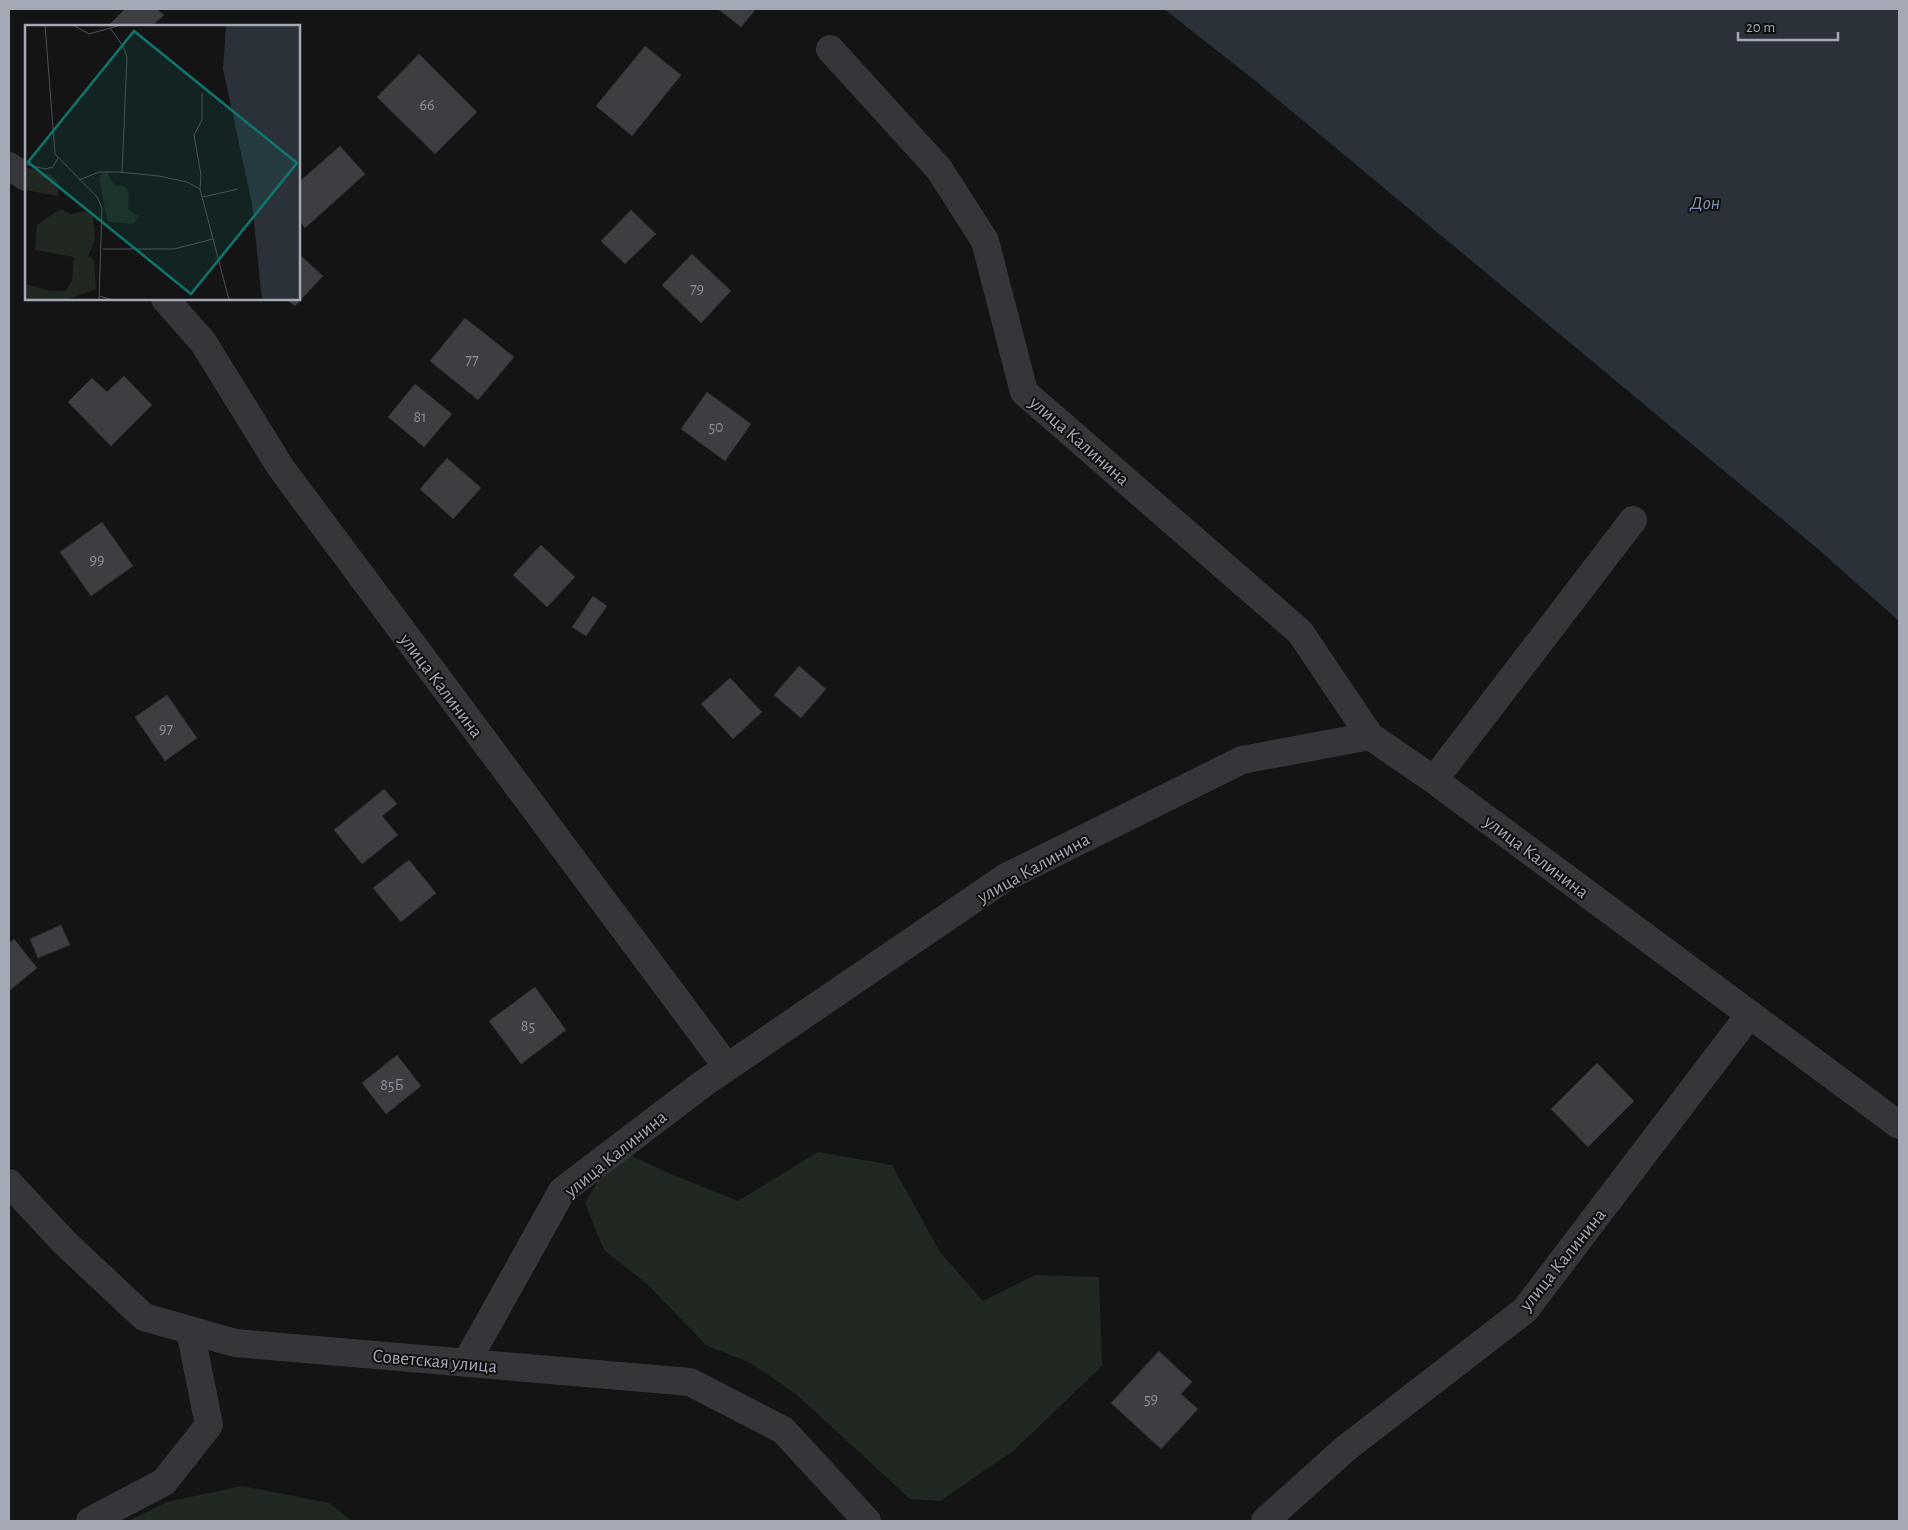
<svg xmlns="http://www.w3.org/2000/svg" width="1908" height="1530" font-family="'Alegreya Sans',sans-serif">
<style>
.green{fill:#202821}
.water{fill:#2a3139}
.building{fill:#3e3e42;stroke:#2e2e31}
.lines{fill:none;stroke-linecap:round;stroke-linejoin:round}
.street{stroke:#35353a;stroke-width:28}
.labels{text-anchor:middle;stroke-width:4;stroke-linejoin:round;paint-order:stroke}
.number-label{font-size:16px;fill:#8b8e99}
.street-label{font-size:19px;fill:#a5a9b6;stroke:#0f0f10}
.water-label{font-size:20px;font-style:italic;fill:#7c94b1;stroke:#0f0f10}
.inset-road{fill:none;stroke:#4e5055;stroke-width:1}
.view{fill:#0f766e;fill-opacity:0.15;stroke:#0f766e;stroke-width:2.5}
.inset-edge{fill:none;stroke:#a5a9b6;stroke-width:2.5}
</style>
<rect width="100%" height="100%" fill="#141415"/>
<!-- green -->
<path class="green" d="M617,1149L673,1175L738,1201L818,1152L892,1165L940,1252L983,1301L1035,1275L1099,1277L1102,1366L1013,1451L940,1501L910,1499L796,1394L749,1362L707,1346L647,1284L604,1250L585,1203Z
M242,1486L329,1503L352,1521H128L167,1502Z"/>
<!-- water -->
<path class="water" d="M1164,9H1899V621L1818,549L1253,79Z"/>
<!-- building -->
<path class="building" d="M125,9H157L164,15L152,26H112L110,24Z
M718,9H756L741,27Z
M645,46L681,75L632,136L596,106Z
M419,54L477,112L435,154L377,97Z
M340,146L365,174L305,228L299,220V182Z
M631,210L656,234L625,264L601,241Z
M299,254L323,276L295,306L286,299H299Z
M692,254L731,291L701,323L662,285Z
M465,318L514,357L478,400L430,361Z
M124,376L152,405L111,446L68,402L92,378L107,392Z
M415,384L452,414L424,447L388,417Z
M707,392L751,424L725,461L681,429Z
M447,458L481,488L453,519L420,489Z
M102,522L133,566L91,596L60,552Z
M541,545L575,577L547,607L513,575Z
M593,596L607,606L586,636L572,627Z
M799,666L826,689L801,718L774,695Z
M730,678L762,712L733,739L701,704Z
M167,695L197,738L165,761L135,717Z
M384,789L397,804L382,816L398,835L362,864L334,830Z
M409,860L436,893L401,922L373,888Z
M61,925L70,945L38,958L30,939Z
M14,939L37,968L9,991V943Z
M535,987L566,1030L521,1064L489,1021Z
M397,1055L421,1086L386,1114L362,1083Z
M1597,1063L1634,1101L1588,1147L1551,1109Z
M1159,1351L1192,1382L1181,1394L1198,1409L1161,1449L1111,1403Z"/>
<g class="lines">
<!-- street -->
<path class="street" d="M830,49L939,169L985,241L1024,392L1300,632L1370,736L1434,780L1899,1125
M9,166L26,177
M165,299L203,342L281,468L727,1067
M1434,780L1633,520
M9,1183L65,1243L144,1317L235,1343L690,1382L783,1430L867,1521
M466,1363L562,1191L704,1083L1006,877L1242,760L1370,736
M90,1521L164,1482L209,1425L190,1330
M1265,1521L1345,1449L1525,1310L1750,1014"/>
</g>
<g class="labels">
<!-- number labels -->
<g class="number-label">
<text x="427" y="110">66</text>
<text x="697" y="294">79</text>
<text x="472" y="365">77</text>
<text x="420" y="422">81</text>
<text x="716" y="432">50</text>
<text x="97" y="565">99</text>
<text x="166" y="734">97</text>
<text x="528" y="1031">85</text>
<text x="392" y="1090">85Б</text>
<text x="1151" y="1404">59</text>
</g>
<!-- street labels -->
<g class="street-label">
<text transform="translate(1080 440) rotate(41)" y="7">улица Калинина</text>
<text transform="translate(442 685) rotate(53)" y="7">улица Калинина</text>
<text transform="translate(1537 856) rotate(37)" y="7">улица Калинина</text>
<text transform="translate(1033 867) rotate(-29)" y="7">улица Калинина</text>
<text transform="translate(615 1153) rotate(-39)" y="7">улица Калинина</text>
<text transform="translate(1562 1259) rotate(-51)" y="7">улица Калинина</text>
<text transform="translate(435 1360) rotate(5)" y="7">Советская улица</text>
</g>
<!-- water labels -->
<g class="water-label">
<text x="1705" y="209">Дон</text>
</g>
</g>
<!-- overview -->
<g transform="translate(25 25)">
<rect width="275" height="275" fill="#141415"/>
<path d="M0,142L27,150L33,157V171L0,165ZM82,147L89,160L99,161L104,167L103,185L114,191L108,199L83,197L74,155L76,149ZM35,184L46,189L60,186L68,191L70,215L63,231L69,235L71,264L41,275H0V259L26,266H41L47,255L49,232L10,225L12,200Z" fill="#202821"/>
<path d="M201,0H275V275H237L227,179L198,44Z" fill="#2a3139"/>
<path class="inset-road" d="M20,0L30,129L72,172L77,183L74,275M48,0L64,9L96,0M85,3L98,21L102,32L97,148M177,68V95L169,110L176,150L175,164L204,275M0,139L20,144L28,142L33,133M54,155L74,147H94L134,151L162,157L175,164M178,172L213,164M78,224H149L188,214M74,271L89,275"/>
<path class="view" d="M109,6L272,138L166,269L3,137Z"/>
<rect width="275" height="275" class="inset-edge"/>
</g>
<!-- border -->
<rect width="1908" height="1530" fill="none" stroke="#a5a9b6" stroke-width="20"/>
<!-- scale -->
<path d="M1738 32v8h100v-8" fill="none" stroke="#a5a9b6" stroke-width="2.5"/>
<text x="1746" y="32" font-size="15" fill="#a5a9b6" stroke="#0f0f10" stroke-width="4" paint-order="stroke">20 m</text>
</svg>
